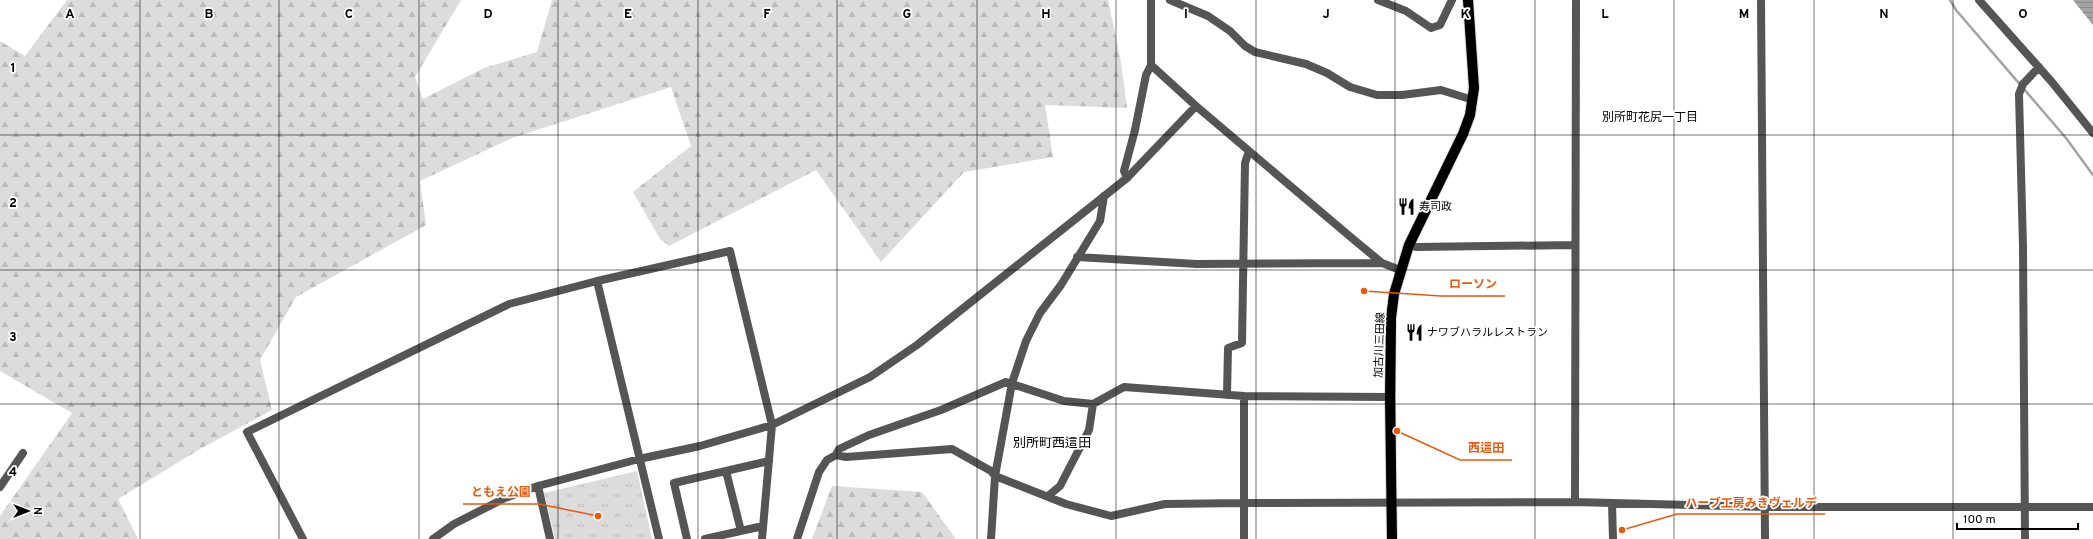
<svg xmlns="http://www.w3.org/2000/svg" width="2093" height="539" font-family="Overpass,'Noto Sans JP',sans-serif">
<style>
.forest{fill:url(#forest-firs)}
.park{fill:url(#park-tufts)}
.water{fill:url(#water-rules)}
.lines{fill:none;stroke-linecap:round;stroke-linejoin:round}
.stream{stroke:#a3a3a3;stroke-width:2.5}
.major-casing{stroke:#dbdbdb;stroke-width:12}
.minor{stroke:#555;stroke-width:8}
.major{stroke:#000;stroke-width:10}
.grid{fill:none;stroke:#000;stroke-width:1;stroke-opacity:0.55}
.labels{text-anchor:middle;stroke-width:3.5;stroke-linejoin:round;paint-order:stroke}
.poi-label{font-size:11px;fill:#000;stroke:#fff;text-anchor:start}
.street-label{font-size:11px;fill:#000;stroke:#fff}
.neighbourhood-label{font-size:12px;fill:#000;stroke:#fff}
.quarter-label{font-size:13px;fill:#000;stroke:#fff}
.grid-label{font-size:13px;text-anchor:middle;font-weight:bold;fill:#000;stroke:#fff;stroke-width:3.5;stroke-linejoin:round;paint-order:stroke}
.leader{fill:none;stroke:#e8590c;stroke-width:1.5}
.callout-dot{fill:#e8590c;stroke:#fff;stroke-width:1.5}
.callout-label{font-size:12px;text-anchor:middle;font-weight:bold;fill:#e8590c;stroke:#fff;stroke-width:3.5;stroke-linejoin:round;paint-order:stroke}
</style>
<defs>
<pattern id="forest-firs" width="22" height="20" patternUnits="userSpaceOnUse"><rect width="22" height="20" fill="#dcdcdc"/><path d="M5 1l3.5 6h-7zM16 11l3.5 6h-7z" fill="#bbb"/></pattern>
<pattern id="park-tufts" width="24" height="20" patternUnits="userSpaceOnUse"><rect width="24" height="20" fill="#dcdcdc"/><path d="M3 7l-1-3M5 7V3M7 7l1-3M15 17l-1-3M17 17v-4M19 17l1-3" fill="none" stroke="#bbb"/></pattern>
<pattern id="water-rules" width="6" height="5" patternUnits="userSpaceOnUse"><rect width="6" height="5" fill="#a3a3a3"/><path d="M0 2.5h6" fill="none" stroke="#8b8b8b"/></pattern>
</defs>
<rect width="100%" height="100%" fill="#fff"/>
<!-- forest -->
<path class="forest" d="M67,0H461L415,77L423,99L484,68L537,52L552,0H1108L1121,62L1127,108L1045,105L1053,157L964,172L881,262L816,170L669,246L660,239L633,192L691,146L671,87L512,138L420,181L426,225L296,297L260,360L272,410L200,449L118,499L138,539H0V516L72,413L0,371V41L25,56Z
M832,486L922,492L956,539H812Z"/>
<!-- park -->
<path class="park" d="M637,471L652,539H555L544,493Z"/>
<!-- water -->
<path class="water" d="M2073,0H2093V25Z"/>
<g class="lines">
<!-- stream -->
<path class="stream" d="M1950,0L1956,10L2066,138L2093,175"/>
<defs>
<path id="major" d="M1392,539L1390,397L1391,318L1394,294L1409,245L1463,134L1470,115L1474,88L1468,0"/>
</defs>
<!-- major casing -->
<use href="#major" class="major-casing"/>
<!-- minor -->
<path class="minor" d="M1170,0L1208,16L1230,31L1245,46L1255,52L1306,64L1327,73L1350,87L1377,95H1402L1441,90L1473,100
M1378,0L1406,11L1431,28L1440,25L1452,0
M1761,0L1765,539
M1979,0L2051,81L2093,133
M1151,65L1196,106L1353,239L1382,263L1400,270
M1127,178L1124,171L1135,130L1146,75L1151,65V0
M1409,245L1416,247L1575,245
M1077,257L1197,264L1382,263
M597,281L659,539
M1227,395L1228,348L1242,343L1245,163L1249,151
M836,455L839,449L869,435L941,410L1006,382L1064,401L1093,404L1124,387L1244,396L1390,397
M726,471L741,531
M538,486L550,539
M0,487L23,453
M1048,496L1060,486L1089,430L1093,404
M1575,502L1576,0
M1612,503L1613,539
M303,539L247,432L509,304L597,281L730,251L772,425L762,539
M433,539L454,524L505,498L538,486L639,459L700,446L772,425L870,377L917,345L1127,178L1196,106
M687,539L674,483L769,461
M705,539L763,526
M797,539L819,472L827,460L836,455L846,457L952,449L991,471L995,476L1066,504L1111,516L1165,504L1243,503L1575,502L1766,507H2093
M991,539L995,476L1012,383L1026,341L1040,313L1061,285L1100,221L1104,196
M1244,539V396
M2025,539L2023,247L2019,94L2023,84L2039,67"/>
<!-- major -->
<use href="#major" class="major"/>
</g>
<!-- grid -->
<path class="grid" d="M140,0V539M279,0V539M419,0V539M558,0V539M698,0V539M837,0V539M977,0V539M1116,0V539M1256,0V539M1395,0V539M1535,0V539M1674,0V539M1814,0V539M1953,0V539M0,135H2093M0,270H2093M0,404H2093"/>
<!-- icons -->
<defs>
<symbol id="restaurant-bare" viewBox="-9 -9 18 18"><path d="M-5-6h1v4h1v-4h1v4h1v-4h1v5L-1.5 .5V6h-2V.5L-5-1ZM5-6V6H3V1.5H1.5Q1.5-4 5-6Z" fill="#000" stroke="#fff" stroke-width="2.5" paint-order="stroke"/></symbol>
</defs>
<g fill-rule="evenodd">
<use href="#restaurant-bare" x="1394" y="194" width="25" height="25"/>
<use href="#restaurant-bare" x="1402" y="320" width="25" height="25"/>
</g>
<g class="labels">
<!-- poi labels -->
<g class="poi-label">
<text x="1419" y="210">寿司政</text>
<text x="1427" y="336">ナワブハラルレストラン</text>
</g>
<!-- street labels -->
<g class="street-label">
<text transform="translate(1379 345) rotate(-88)" y="4">加古川三田線</text>
</g>
<!-- neighbourhood labels -->
<g class="neighbourhood-label">
<text x="1650" y="121">別所町花尻一丁目</text>
</g>
<!-- quarter labels -->
<g class="quarter-label">
<text x="1052" y="447">別所町西這田</text>
</g>
</g>
<g class="grid-label">
<text x="70" y="18">A</text>
<text x="209" y="18">B</text>
<text x="349" y="18">C</text>
<text x="488" y="18">D</text>
<text x="628" y="18">E</text>
<text x="767" y="18">F</text>
<text x="907" y="18">G</text>
<text x="1046" y="18">H</text>
<text x="1186" y="18">I</text>
<text x="1326" y="18">J</text>
<text x="1465" y="18">K</text>
<text x="1605" y="18">L</text>
<text x="1744" y="18">M</text>
<text x="1884" y="18">N</text>
<text x="2023" y="18">O</text>
<text x="13" y="72">1</text>
<text x="13" y="207">2</text>
<text x="13" y="341">3</text>
<text x="13" y="476">4</text>
</g>
<!-- callouts -->
<path class="leader" d="M1364 291L1441 296H1505M1397 431L1460 460H1512M598 516L539 504H463M1622 530L1677 514H1825"/>
<g class="callout-dot">
<circle cx="1364" cy="291" r="4"/>
<circle cx="1397" cy="431" r="4"/>
<circle cx="598" cy="516" r="4"/>
<circle cx="1622" cy="530" r="4"/>
</g>
<g class="callout-label">
<text x="1473" y="288">ローソン</text>
<text x="1486" y="452">西這田</text>
<text x="501" y="496">ともえ公園</text>
<text x="1751" y="507">ハーブ工房みきヴェルデ</text>
</g>
<!-- north arrow -->
<g transform="translate(28 511) rotate(90)" stroke="#ffffff" stroke-width="3" paint-order="stroke">
<path d="M0-3L7 15L0 10L-7 15Z" fill="#000000"/>
<text y="-6" font-size="11" font-weight="bold" text-anchor="middle" fill="#000000">N</text>
</g>
<!-- scale -->
<path d="M1957 523v6h121v-6" fill="none" stroke="#000000" stroke-width="2"/>
<text x="1963" y="523" font-size="12" fill="#000000" stroke="#ffffff" stroke-width="3" paint-order="stroke">100 m</text>
</svg>
